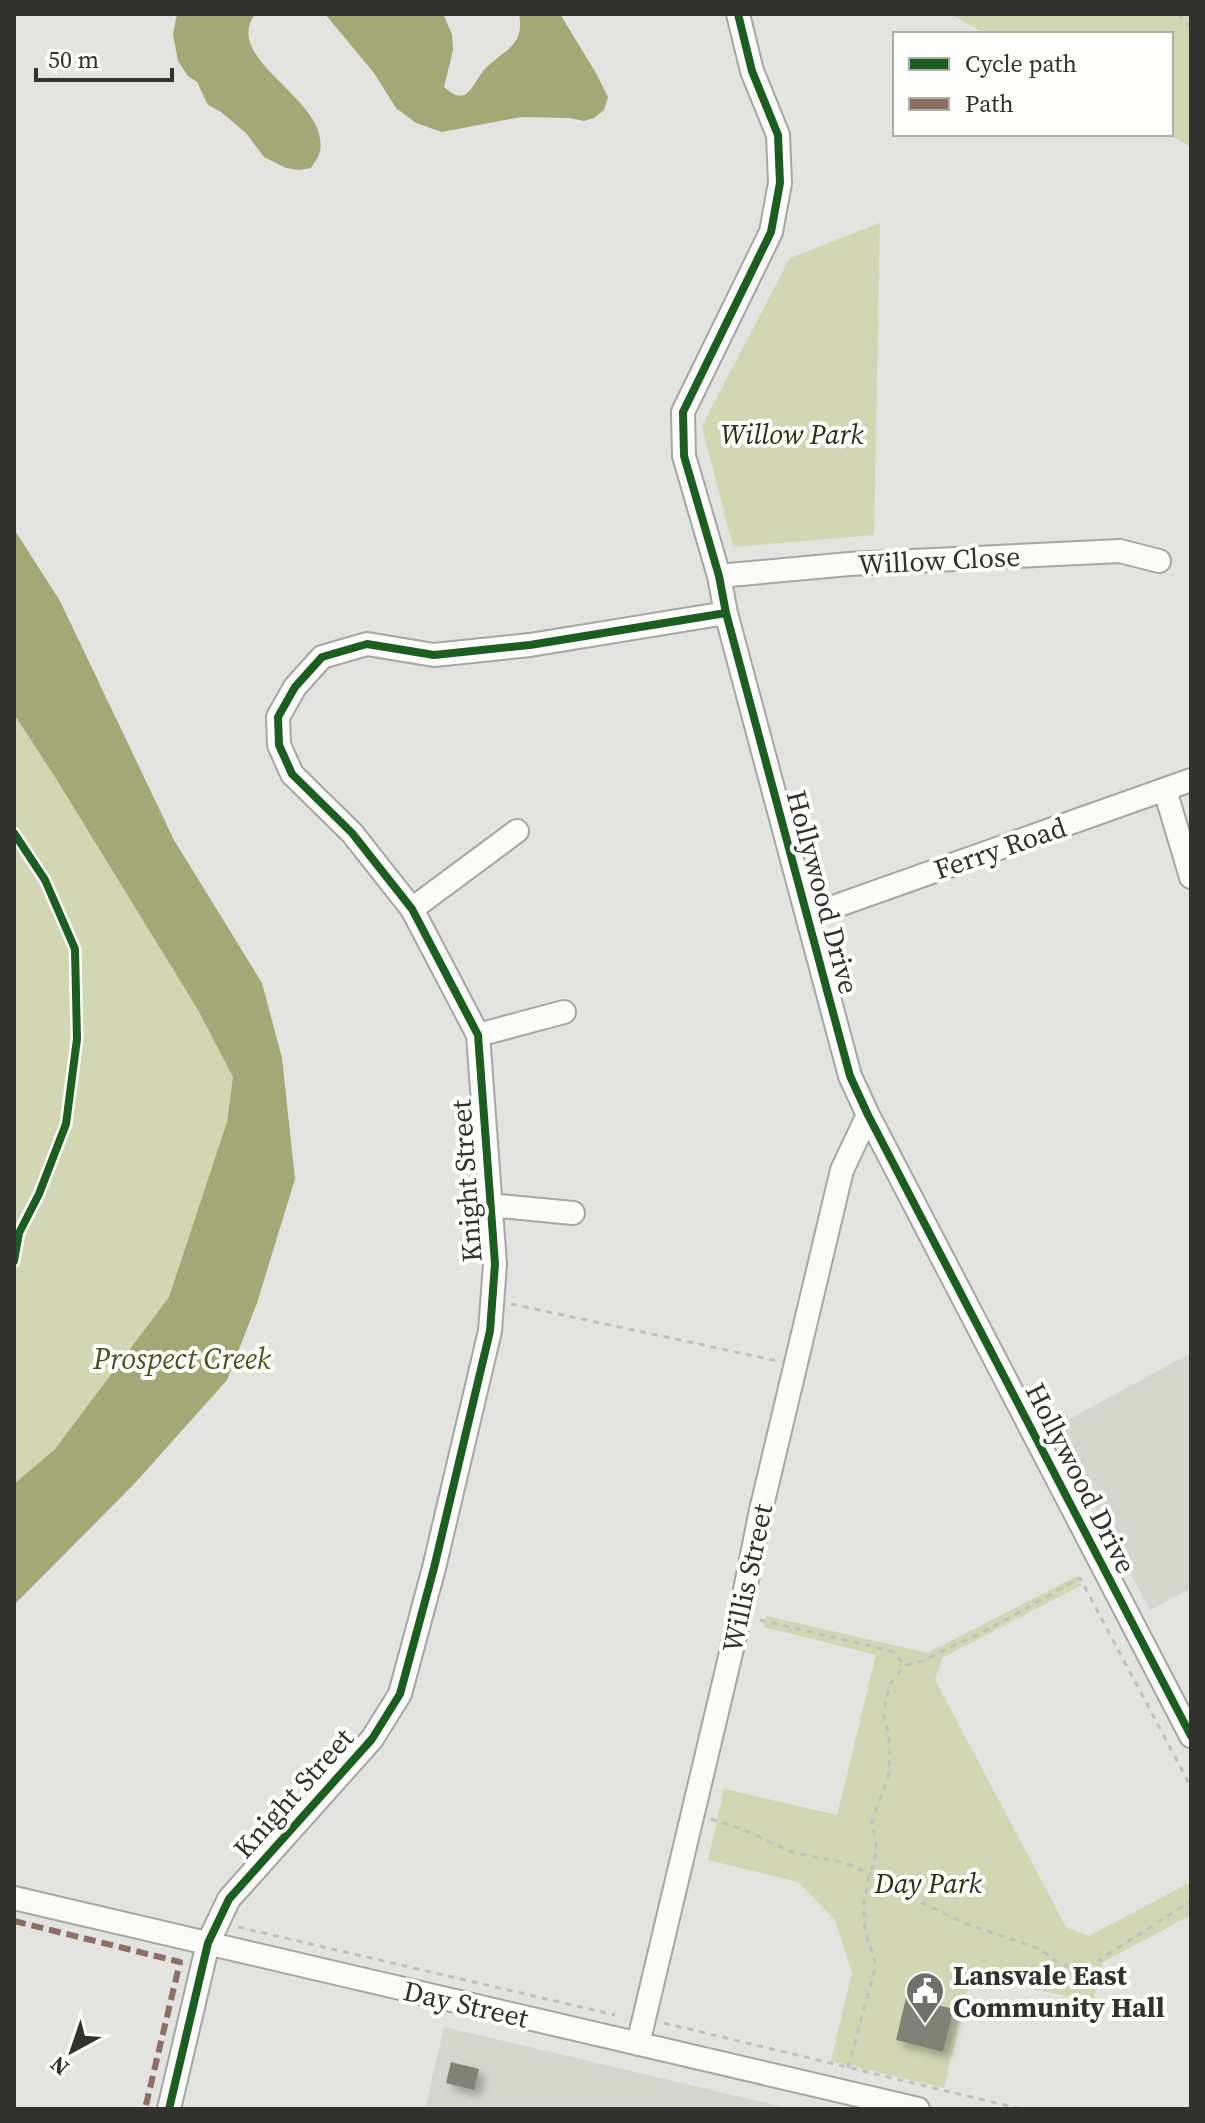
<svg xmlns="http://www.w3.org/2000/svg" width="1205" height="2123" font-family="'Source Serif 4',serif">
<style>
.built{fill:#d5d6cc}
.green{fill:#d2d6b2}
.water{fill:#a4a877}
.building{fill:#818276;filter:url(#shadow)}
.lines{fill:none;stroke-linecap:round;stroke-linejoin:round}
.minor-casing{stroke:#a6a6a3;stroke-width:26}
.path{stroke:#c1c1c0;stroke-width:3;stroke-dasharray:6 6;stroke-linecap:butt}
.minor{stroke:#fbfbfa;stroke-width:22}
.quiet{stroke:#8d6e63;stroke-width:6;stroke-dasharray:12 6;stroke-linecap:butt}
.cycleway-casing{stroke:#fffffe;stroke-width:13}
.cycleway{stroke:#1b5e20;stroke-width:8}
.labels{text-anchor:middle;stroke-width:8;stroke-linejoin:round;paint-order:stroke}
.park-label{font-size:28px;font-style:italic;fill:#2c2f10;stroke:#fffffe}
.street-label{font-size:28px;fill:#31312e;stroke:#fffffe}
.poi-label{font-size:28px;font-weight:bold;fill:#31312e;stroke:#fffffe;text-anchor:start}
.water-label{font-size:30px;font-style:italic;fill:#4d511d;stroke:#fffffe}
</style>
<defs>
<filter id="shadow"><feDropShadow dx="6" dy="6" stdDeviation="4" flood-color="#0004"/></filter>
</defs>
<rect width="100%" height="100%" fill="#e3e3df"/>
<!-- built -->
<path class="built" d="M1191,1353V1588L1150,1610L1053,1428Z
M444,2027L792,2109H425Z"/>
<!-- green -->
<path class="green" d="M950,14H1191V147L1168,134H1171V34H986Z
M880,223L874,535L733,547L702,426L790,258Z
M14,714L55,777L198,1010L233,1077L227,1122L169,1297L55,1449L14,1484Z
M1077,1576L1082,1585L942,1658L935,1680L1066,1927L1089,1936L1191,1882V1915L1103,1962L1093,2002L971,1975L944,2088L831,2061L852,1973L835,1920L798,1882L708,1860L724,1789L837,1815L876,1655L764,1627L766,1616L928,1653Z"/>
<!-- water -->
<path class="water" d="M177,14H255C221,61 330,99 320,151C319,157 314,163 311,168L299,170L286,168L264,157L246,133L221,112L208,105L197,82L188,76L178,61L173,34Z
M325,14H443L452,34L453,50L444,87C450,92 458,99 466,94C473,89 479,75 485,69C504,49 525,47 519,14H560L596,73L608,97L604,110L594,118L584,121L570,118L521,117L442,132L416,123L396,108L374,73Z
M14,529L60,601L174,840L262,983L282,1058L295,1179L257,1303L227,1380L135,1483L14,1605V1484L55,1449L169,1297L227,1122L233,1077L198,1010L55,777L14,714Z"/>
<!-- building -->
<path class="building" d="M906,1998L954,2009L943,2052L896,2040Z
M451,2062L479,2069L474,2090L446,2083Z"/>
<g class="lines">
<defs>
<path id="minor" d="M738,14L752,71L778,135L780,183L771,232L683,412L684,456L719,576L726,613L850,1076L868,1115L1191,1736
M719,576L849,564L1120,551L1159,561
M1165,790L1191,877
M412,909L517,831
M808,916L1191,780
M478,1035L564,1012
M490,1205L573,1213
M14,1898L918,2109
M638,2044L740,1615L761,1510L842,1170L868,1115
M169,2109L208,1943L229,1899L372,1739L400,1694L434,1568L490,1331L495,1264L478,1035L412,909L352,833L292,774L279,745L278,717L295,687L322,657L367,644L434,655L530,645L726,613"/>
</defs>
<!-- minor casing -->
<use href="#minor" class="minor-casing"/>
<!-- path -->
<path class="path" d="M1178,14L1191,28
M511,1304L778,1361
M760,1620L892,1651L905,1665L922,1661L991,1628L1080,1578L1191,1787
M711,1819L742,1829L794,1853L845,1863L890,1882L919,1901L964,1923L1040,1949L1056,1961L1074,1969L1088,1967L1191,1901
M238,1927L615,2015
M664,2023L1021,2109
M848,2068L876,1965L865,1931L864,1903L869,1873L875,1862L876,1845L872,1821L888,1777L890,1756L889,1735L883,1714L890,1684L905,1665"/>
<!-- minor -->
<use href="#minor" class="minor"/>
<!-- quiet -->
<path class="quiet" d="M14,1921L180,1962L145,2109"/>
<defs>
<path id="cycleway" d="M738,14L752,71L778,135L780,183L771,232L683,412L684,456L719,576L726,613L850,1076L868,1115L1191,1736
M14,833L45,880L75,949L77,1039L66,1124L39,1194L19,1233L14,1261
M169,2109L208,1943L229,1899L372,1739L400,1694L434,1568L490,1331L495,1264L478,1035L412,909L352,833L292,774L279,745L278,717L295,687L322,657L367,644L434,655L530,645L726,613"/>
</defs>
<!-- cycleway casing -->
<use href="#cycleway" class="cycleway-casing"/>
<!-- cycleway -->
<use href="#cycleway" class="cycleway"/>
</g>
<!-- icons -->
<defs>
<symbol id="civic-pin" viewBox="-11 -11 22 30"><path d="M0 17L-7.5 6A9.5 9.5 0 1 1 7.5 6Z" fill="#6f6f6c" stroke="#fffffe"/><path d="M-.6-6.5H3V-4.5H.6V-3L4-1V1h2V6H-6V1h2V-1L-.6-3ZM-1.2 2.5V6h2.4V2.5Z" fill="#fff"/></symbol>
</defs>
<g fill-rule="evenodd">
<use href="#civic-pin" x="903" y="1969" width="44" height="60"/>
</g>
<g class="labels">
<!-- park labels -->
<g class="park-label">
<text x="792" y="444">Willow Park</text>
<text x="928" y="1893">Day Park</text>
</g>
<!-- street labels -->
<g class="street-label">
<text transform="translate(939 560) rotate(-3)" y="10">Willow Close</text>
<text transform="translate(1000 848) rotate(-19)" y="10">Ferry Road</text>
<text transform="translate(823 892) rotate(75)" y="10">Hollywood Drive</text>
<text transform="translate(466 1181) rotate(-94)" y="10">Knight Street</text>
<text transform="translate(1081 1478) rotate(63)" y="10">Hollywood Drive</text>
<text transform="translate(747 1578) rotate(-78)" y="10">Willis Street</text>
<text transform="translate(293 1793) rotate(-48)" y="10">Knight Street</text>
<text transform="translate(466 2004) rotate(13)" y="10">Day Street</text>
</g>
<!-- poi labels -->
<g class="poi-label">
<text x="953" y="1985">Lansvale East<tspan x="953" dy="32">Community Hall</tspan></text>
</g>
<!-- water labels -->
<g class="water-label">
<text x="182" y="1369">Prospect Creek</text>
</g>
</g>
<!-- border -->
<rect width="1205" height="2123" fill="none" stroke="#31312e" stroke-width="32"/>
<!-- legend -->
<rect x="893" y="32" width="280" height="104" fill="#fffffe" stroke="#adadab" stroke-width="2"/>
<rect x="909" y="58" width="40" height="12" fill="#1b5e20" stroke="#adadab" stroke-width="2"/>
<text x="965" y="72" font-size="24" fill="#31312e">Cycle path</text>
<rect x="909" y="98" width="40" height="12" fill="#8d6e63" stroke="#adadab" stroke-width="2"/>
<text x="965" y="112" font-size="24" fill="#31312e">Path</text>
<!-- north arrow -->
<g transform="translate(72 2051) rotate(220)" stroke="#fffffe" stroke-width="6" paint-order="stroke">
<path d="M0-6L14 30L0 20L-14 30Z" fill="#31312e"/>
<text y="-12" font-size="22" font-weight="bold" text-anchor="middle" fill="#31312e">N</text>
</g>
<!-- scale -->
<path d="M36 68v12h136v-12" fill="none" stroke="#31312e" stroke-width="4"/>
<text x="48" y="68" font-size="24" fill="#31312e" stroke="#fffffe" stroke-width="6" paint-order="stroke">50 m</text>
</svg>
